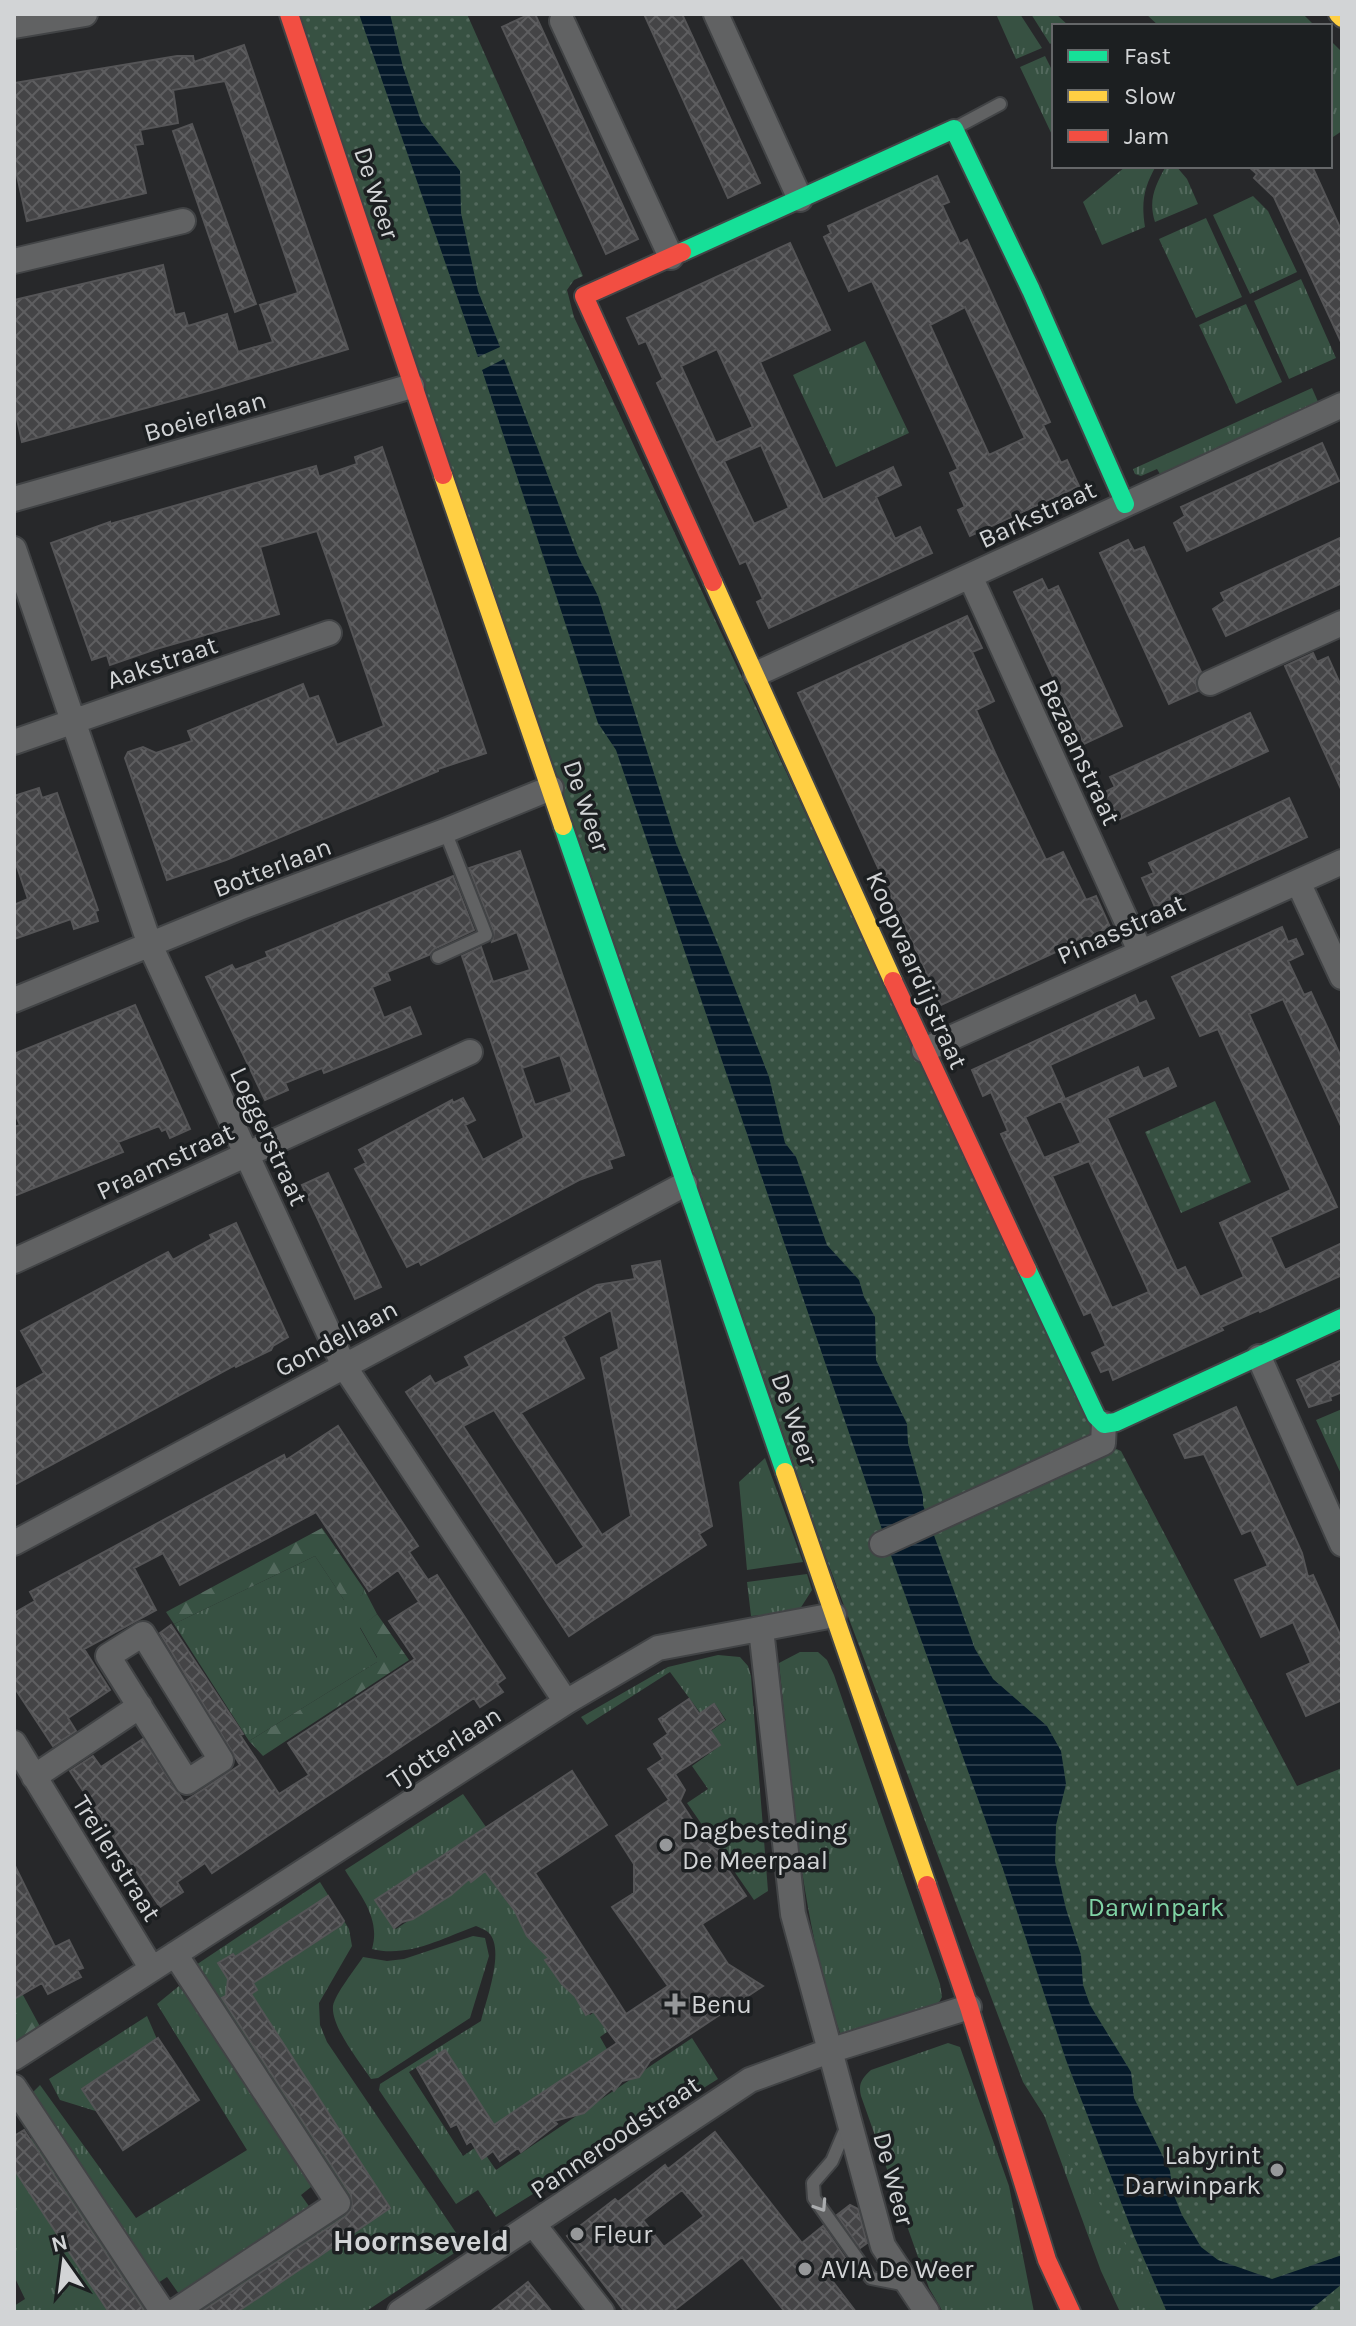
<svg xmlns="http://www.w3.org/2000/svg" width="1356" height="2326" font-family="Karla,sans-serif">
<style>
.grass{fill:url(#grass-tufts)}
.forest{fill:url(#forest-firs)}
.park{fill:url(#park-dots)}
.pitch{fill:#375142}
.water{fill:url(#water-rules)}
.building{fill:url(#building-cross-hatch);stroke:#555557;stroke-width:2;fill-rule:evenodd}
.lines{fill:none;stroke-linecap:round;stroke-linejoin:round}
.lane-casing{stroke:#424446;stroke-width:16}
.street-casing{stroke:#424446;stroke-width:28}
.fast-casing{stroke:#424446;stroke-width:22}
.slow-casing{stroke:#424446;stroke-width:22}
.jam-casing{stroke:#424446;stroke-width:22}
.lane{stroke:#616263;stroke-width:12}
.street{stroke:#616263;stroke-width:24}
.fast{stroke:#16e098;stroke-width:18}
.slow{stroke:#ffcf43;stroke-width:18}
.jam{stroke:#f24e42;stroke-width:18}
.oneway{stroke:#aaacae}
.poi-dot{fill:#96989a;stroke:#1c1f21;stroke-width:3}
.labels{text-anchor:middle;stroke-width:7;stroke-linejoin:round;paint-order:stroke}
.street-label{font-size:26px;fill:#d2d4d6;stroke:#1c1f21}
.poi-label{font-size:26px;fill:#d2d4d6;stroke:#1c1f21;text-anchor:start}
.park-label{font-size:26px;fill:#80d3a5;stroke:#1c1f21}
.quarter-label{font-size:30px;font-weight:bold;fill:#d2d4d6;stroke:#1c1f21}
</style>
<defs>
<pattern id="grass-tufts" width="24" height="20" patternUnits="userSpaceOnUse" patternTransform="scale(2)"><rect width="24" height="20" fill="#375142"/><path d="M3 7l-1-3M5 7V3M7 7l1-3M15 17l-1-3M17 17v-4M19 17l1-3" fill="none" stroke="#53695d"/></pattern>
<pattern id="forest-firs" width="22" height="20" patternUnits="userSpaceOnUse" patternTransform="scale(2)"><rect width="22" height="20" fill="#375142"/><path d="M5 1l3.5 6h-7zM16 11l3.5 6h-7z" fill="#53695d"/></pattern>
<pattern id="park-dots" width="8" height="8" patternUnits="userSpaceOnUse" patternTransform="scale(2)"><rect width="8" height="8" fill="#375142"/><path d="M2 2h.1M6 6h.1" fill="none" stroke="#53695d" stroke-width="1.8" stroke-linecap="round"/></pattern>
<pattern id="water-rules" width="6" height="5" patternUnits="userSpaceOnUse" patternTransform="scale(2)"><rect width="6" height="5" fill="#051929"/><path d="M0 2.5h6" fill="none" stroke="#293a47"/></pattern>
<pattern id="building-cross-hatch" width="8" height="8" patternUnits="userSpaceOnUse" patternTransform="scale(2)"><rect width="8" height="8" fill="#444446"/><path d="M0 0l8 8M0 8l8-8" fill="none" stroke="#5e5e60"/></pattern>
</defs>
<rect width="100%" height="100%" fill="#27282a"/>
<!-- grass -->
<path class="grass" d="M996,14H1020L1042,48L1016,59Z
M1031,14H1056L1069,26H1054V41L1050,44Z
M1146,14H1303L1315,26H1159Z
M1330,40L1342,52V131L1330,139Z
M1045,56L1054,74V139L1020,67Z
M1156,166C1144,187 1141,202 1145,227L1102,245L1083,202L1125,167Z
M1166,166H1176L1187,179L1198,204L1155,222C1148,200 1155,186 1166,166Z
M1253,196L1268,211L1297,272L1250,294L1213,215Z
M1206,218L1242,297L1196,318L1159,239Z
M1301,279L1336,358L1289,379L1254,301Z
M1246,304L1282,382L1236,404L1199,325Z
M865,341L909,433L836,467L793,375Z
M1312,388L1319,404L1161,476L1157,469L1141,476L1135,474L1133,469Z
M1342,1409V1476L1316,1420Z
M765,1458L803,1562L747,1570L739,1482Z
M315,1556L344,1600L362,1595L364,1589L377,1614L360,1628L377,1658V1662L249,1741L174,1624Z
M807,1574L812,1590L798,1612L751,1616L747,1582Z
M800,1652H818L827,1660L834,1675L940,1984L942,1997L936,2008L853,2033H840C799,1914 792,1787 779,1663Z
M718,1655L740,1657L748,1666L751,1676L768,1891L754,1900L687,1803L708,1789L692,1766L721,1745L711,1731L726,1720L715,1704L701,1714L670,1672L587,1725L581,1717L668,1667Z
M463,1794L486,1827L377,1902L396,1929L491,1865L590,2015L596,2011L607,2032L600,2037L608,2051L489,2128L440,2053L409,2072L463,2156L479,2145L496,2170L692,2038L718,2079L496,2217L478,2190L456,2204L379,2090L380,2084L481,2021C486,2000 506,1948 488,1932C484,1929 480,1928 476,1926C443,1938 408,1958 372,1949C381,1918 360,1895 345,1870Z
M320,1882L349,1929L352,1946L319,2003L320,2025L327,2042L465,2246L365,2312H186L349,2203L187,1971Z
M473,1936L485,1938L489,1956L470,2018L378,2078L371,2079C360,2062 331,2027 333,2006C335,1994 356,1968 363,1957L387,1961L404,1959Z
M179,1986L234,2061L316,2183L301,2195L311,2209L179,2294L167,2277L152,2287L68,2161L61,2134L31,2094L40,2085L136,2218L247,2150L157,2004Z
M147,2016L160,2046L102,2113L60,2100L49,2079Z
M948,2043L960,2047L1009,2186L1034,2312H943L929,2288L861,2096C858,2084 862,2078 871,2070Z
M1036,2093L1134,2236L1167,2312H1120L1101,2271Z
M38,2134L157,2312H14V2306L25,2299L14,2276V2150Z"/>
<!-- forest -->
<path class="forest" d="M322,1528L364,1589L362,1595L348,1603L344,1600L315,1556L174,1624L166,1612Z
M377,1614L409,1660L263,1756L249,1741L377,1662V1657L360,1627Z
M14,1984H17L43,2032L14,2051Z"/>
<!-- park -->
<path class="park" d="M295,14H467L583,276L574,280L567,290L574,317L1098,1441L1121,1451L1297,1786L1342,1768V2312H1168L1023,2082L825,1555Z
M1215,1101L1251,1182L1181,1213L1145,1132Z"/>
<!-- pitch -->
<path class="pitch" d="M1172,14H1218L1207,26H1185Z"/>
<!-- water -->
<path class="water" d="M359,14H390L403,67L421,121L460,171L461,213L478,291L500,347L478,357Z
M504,359L578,556L598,596L676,843L721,952L769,1077L785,1143L796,1157L827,1245L859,1280L864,1297L875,1317L876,1360L907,1424L908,1443L923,1496V1505L975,1649L993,1679L1047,1726L1061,1751L1066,1784L1056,1825L1055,1861L1066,1909L1081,1955L1083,1985L1090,2005L1131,2072L1134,2098L1170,2171L1173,2193L1182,2215L1201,2247L1218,2260L1272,2279L1342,2255V2284L1308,2312H1167L1134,2236L1066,2060L1004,1872L888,1547L616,750L598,723L482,370Z"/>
<!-- building -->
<path class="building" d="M530,14H535L638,239L606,254L502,27Z
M644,14H682L760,183L728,198Z
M244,45L348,349L215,389L22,442L14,406V300L163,265L175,315L184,313L188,326L227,314L238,352L273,342L260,305L298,293L225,81L173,90L178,123L140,130L143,144L135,145L146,193L27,221L14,162V83L177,56H193L194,62Z
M192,124L256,304L235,312L173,131Z
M1248,166H1312L1342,232V344L1274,197L1254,178L1257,174Z
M937,176L949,202L942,205L960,244L967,240L1050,422L1043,425L1061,463L1067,460L1079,486L970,536L958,510L965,507L950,473L958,469L872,281L849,291L824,237L831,233L828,226ZM965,307L1025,438L989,455L930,325Z
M790,243L830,330L760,362L787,422L823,500L893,467L901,485L876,497L895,539L920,527L932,553L769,628L757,602L763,599L746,561L740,564L657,383L663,379L646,341L639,344L627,318ZM717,349L753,427L716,443L681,366ZM761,445L789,508L754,524L724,461Z
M1322,443L1339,481L1187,551L1174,523L1185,516L1181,507Z
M382,447L486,753L438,769V771L226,860L167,880L125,758L128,752L143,747L156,753L192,741L188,731L303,684L309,699L318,696L337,745L384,726L328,562L317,531L260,547L279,614L156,649L110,665L107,655L92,660L51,543L110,522V524L316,466L319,477L357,464L355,457Z
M1342,537V583L1226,636L1213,609L1225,601L1221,593Z
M1128,540L1134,551L1144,547L1201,672L1195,681L1198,691L1169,704L1100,553Z
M1042,579L1048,591L1058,586L1122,726L1084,744L1014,592Z
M967,616L982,648L972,652L994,701L976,710L995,753L1046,860L1063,852L1086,900L1096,896L1110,927L941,1005L798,693Z
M1313,653L1317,662L1328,657L1342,688V791L1285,666Z
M1250,713L1268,751L1116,821L1103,793L1115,787L1110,777Z
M39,788L42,798L57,793L98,910L95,911L98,921L74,929L71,919L14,939V905L28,899L14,858V796Z
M1289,798L1307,837L1155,907L1142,878L1154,873L1149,863Z
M520,851L624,1155L609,1160L612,1168L579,1180L421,1265L419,1261L407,1267L355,1169L366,1163L359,1150L452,1100L453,1103L463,1098L475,1120L465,1125L483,1160L524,1138L462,956L481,947L493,982L530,970L517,932L492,942L494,932L469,868ZM560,1055L572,1092L535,1105L522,1068Z
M453,876L474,930L434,949L429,955L387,972L390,980L372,987L384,1018L410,1007L421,1034L324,1073L322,1068L285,1083L288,1090L265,1100L206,977L232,965L235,970L268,957L266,952Z
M1282,927L1288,942L1296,939L1303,954L1288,961L1304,995L1311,992L1342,1059V1128L1283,999L1249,1014L1337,1207L1270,1237L1285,1270L1342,1243V1275L1260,1312L1259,1310L1221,1327L1223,1330L1113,1380L1109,1369L1101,1372L1092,1353L1106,1346L1091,1312L1084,1315L1001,1134L1008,1131L991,1092L983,1096L972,1070L1135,995L1139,1004L1146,1001L1154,1018L1050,1065L1065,1099L1025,1117L1044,1158L1081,1143L1061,1101L1138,1067L1143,1079L1168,1068L1176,1086L1107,1118L1177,1271L1185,1267L1200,1297L1244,1277L1220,1223L1291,1190L1218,1029L1200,1036L1172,977ZM1089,1161L1149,1292L1112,1308L1052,1176Z
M135,1005L190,1129L170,1138L166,1129L162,1131L159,1126L118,1142L123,1152L14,1196V1127L20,1125L14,1111V1054Z
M328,1173L381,1287L355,1299L302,1185Z
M236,1223L288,1337L273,1346L271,1350L236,1367L235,1365L14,1485V1390L44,1373L21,1331L168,1252L173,1260L212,1239L210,1235Z
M660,1261L712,1526L699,1534L706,1545L569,1636L406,1392L430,1376L435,1384L470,1366L465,1357L597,1285L635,1279L632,1266ZM611,1310L619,1349L601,1358L631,1516L602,1535L521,1413L584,1378L563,1337ZM494,1410L584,1547L556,1566L463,1426Z
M1342,1360V1392L1330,1397L1331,1400L1309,1407L1297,1380Z
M1236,1407L1302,1553L1308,1577L1313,1575L1342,1639V1700L1306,1716L1287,1674L1311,1663L1293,1622L1261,1637L1235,1580L1268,1566L1251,1530L1242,1534L1204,1454L1185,1458L1174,1435Z
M338,1426L418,1546L409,1552L428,1580L437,1575L505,1678L497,1684L503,1692L480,1707L474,1698L212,1873L205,1863L177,1882L183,1892L160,1907L70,1771L93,1756L101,1767L143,1739L184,1802L240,1765L160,1633L171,1625L243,1734L240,1735L279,1794L309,1775L288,1743L415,1659L389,1621L419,1602L398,1570L369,1591L316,1512L180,1585L163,1553L134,1568L156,1610L84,1649L110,1690L68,1718L76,1731L53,1746L14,1687V1613L35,1601L30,1592L284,1455L286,1460Z
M689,1699L699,1714L714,1704L724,1720L710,1730L720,1745L675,1774L685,1790L680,1801L708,1844L725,1852L734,1864L727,1868L746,1896L702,1924L728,1964L763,1986L650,2061L639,2077L622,2081L614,2091L612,2088L584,2113L554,2121L557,2124L521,2152L518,2148L500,2161L493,2151L482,2159L471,2141L467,2144L457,2124L451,2127L417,2068L445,2050L494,2125L617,2043L593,2011L586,2015L575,1996L562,1984L545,1960L549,1958L527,1936L515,1911L485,1871L471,1882L469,1879L451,1895L413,1919L402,1922L394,1928L375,1900L572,1771L607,1825L535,1873L626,2014L668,1986L612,1907L634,1893V1864L616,1836L669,1800L648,1769L663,1759L654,1744L668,1734L659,1719Z
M14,1864L55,1947L69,1940L83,1968L77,1970L81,1977L48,1994L42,1983L14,1999Z
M328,1896L344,1921L341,1925L253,1983L257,1990L251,1994L390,2208L237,2312H201L346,2216L352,2209L351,2195L222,1998L226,1996L228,1979L218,1963L233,1954L235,1957Z
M158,2038L199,2100L123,2150L82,2089Z
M24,2130L145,2312H109L14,2169V2136Z
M715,2132L802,2243L823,2226L846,2259L827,2274L856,2312H785L742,2257L672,2312H625L567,2236L615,2199L618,2202L665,2165L668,2169ZM682,2190L704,2216L664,2247L643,2220Z
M850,2205L858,2209L867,2243L860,2248L837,2215Z
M528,2282L552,2312H490Z"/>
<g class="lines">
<defs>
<path id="lane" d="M957,127L1000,104
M438,957L486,935L445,831
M846,2128L832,2161L813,2183L814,2198L871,2278L902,2284L908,2287"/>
<path id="street" d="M716,14L800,199
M562,21L671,257
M14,26L85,14
M14,261L183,221
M14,499L412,386
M14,549L150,945L344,1366L566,1702
M970,576L1140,951
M756,674L1342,405
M1210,683L1342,623
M14,742L329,633
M1298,882L1342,977
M14,1000L244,906L445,831L551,788
M924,1050L1342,862
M14,1261L470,1052
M1259,1357L1342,1544
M14,1543L685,1184
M882,1544L1103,1443L1104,1424
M761,1629L793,1914L883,2246L927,2312
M143,1634L221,1760L187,1782L108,1656Z
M14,1743L152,1969
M34,1777L140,1706
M14,2058L566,1702L658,1648L834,1615
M14,2087L163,2312
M534,2225L602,2312
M174,2312L338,2203L175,1954
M400,2312L750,2080L829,2051L969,2007"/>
<path id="fast" d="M682,252L954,129L1031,290L1125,504
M563,826L785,1472
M1027,1269L1096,1416L1104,1424L1116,1422L1342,1318"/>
<path id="slow" d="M1338,14L1342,18
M443,475L563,826
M713,582L893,981
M785,1472L927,1885"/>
<path id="jam" d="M289,14L443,475
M682,252L584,296L713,582
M893,981L1027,1269
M927,1885L969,2007L1047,2260L1071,2312"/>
</defs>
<!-- lane casing -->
<use href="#lane" class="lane-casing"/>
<!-- street casing -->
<use href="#street" class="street-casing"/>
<!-- fast casing -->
<use href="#fast" class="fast-casing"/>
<!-- slow casing -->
<use href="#slow" class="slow-casing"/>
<!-- jam casing -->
<use href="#jam" class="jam-casing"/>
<!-- lane -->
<use href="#lane" class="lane"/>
<!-- street -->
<use href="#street" class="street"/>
<!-- fast -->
<use href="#fast" class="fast"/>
<!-- slow -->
<use href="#slow" class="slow"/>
<!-- jam -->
<use href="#jam" class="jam"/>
</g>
<!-- one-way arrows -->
<defs><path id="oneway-chevron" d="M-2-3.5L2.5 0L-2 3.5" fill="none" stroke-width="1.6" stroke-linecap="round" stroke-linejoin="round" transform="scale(2)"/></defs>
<use class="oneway" href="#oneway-chevron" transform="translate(821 2206) rotate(57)"/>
<!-- markers -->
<g class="poi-dot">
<circle cx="666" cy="1845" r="8"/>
<path d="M671 1992h8v8h8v8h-8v8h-8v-8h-8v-8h8z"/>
<circle cx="1277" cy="2170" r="8"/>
<circle cx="577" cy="2234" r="8"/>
<circle cx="805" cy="2269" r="8"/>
</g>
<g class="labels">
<!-- street labels -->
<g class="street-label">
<text transform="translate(377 193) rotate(72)" y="9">De Weer</text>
<text transform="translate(205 416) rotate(-16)" y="9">Boeierlaan</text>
<text transform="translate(1037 514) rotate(-25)" y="9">Barkstraat</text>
<text transform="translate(162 662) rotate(-19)" y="9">Aakstraat</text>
<text transform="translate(1080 752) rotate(65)" y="9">Bezaanstraat</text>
<text transform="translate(587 806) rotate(71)" y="9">De Weer</text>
<text transform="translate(272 867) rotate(-21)" y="9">Botterlaan</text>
<text transform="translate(1121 929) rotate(-24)" y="9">Pinasstraat</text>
<text transform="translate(917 970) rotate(66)" y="9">Koopvaardijstraat</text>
<text transform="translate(269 1136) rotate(65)" y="9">Loggerstraat</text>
<text transform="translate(165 1161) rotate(-25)" y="9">Praamstraat</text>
<text transform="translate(336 1338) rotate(-28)" y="9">Gondellaan</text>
<text transform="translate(795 1419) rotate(71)" y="9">De Weer</text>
<text transform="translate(444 1747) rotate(-33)" y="9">Tjotterlaan</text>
<text transform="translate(117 1858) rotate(58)" y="9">Treilerstraat</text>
<text transform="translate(615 2137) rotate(-34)" y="9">Panneroodstraat</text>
<text transform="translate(894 2179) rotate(75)" y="9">De Weer</text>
</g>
<!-- poi labels -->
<g class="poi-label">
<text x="682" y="1839">Dagbesteding<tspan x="682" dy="30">De Meerpaal</tspan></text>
<text x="691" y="2013">Benu</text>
<text x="1261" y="2164" text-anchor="end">Labyrint<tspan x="1261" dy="30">Darwinpark</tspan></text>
<text x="593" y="2243">Fleur</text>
<text x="821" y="2278">AVIA De Weer</text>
</g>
<!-- park labels -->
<g class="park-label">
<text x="1156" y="1916">Darwinpark</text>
</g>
<!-- quarter labels -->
<g class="quarter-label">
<text x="421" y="2251">Hoornseveld</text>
</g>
</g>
<!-- border -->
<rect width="1356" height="2326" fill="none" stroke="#d2d4d6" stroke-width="32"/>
<!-- legend -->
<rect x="1052" y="24" width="280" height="144" fill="#1c1f21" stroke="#656769" stroke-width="2"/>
<rect x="1068" y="50" width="40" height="12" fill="#16e098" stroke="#656769" stroke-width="2"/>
<text x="1124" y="64" font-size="24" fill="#d2d4d6">Fast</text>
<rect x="1068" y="90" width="40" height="12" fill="#ffcf43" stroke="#656769" stroke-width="2"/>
<text x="1124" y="104" font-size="24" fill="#d2d4d6">Slow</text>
<rect x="1068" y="130" width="40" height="12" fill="#f24e42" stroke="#656769" stroke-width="2"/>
<text x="1124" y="144" font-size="24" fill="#d2d4d6">Jam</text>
<!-- north arrow -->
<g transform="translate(64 2262) rotate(346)" stroke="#1c1f21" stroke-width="6" paint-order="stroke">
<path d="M0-6L14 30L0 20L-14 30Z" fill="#d2d4d6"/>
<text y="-12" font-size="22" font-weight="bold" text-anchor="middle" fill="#d2d4d6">N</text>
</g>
</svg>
